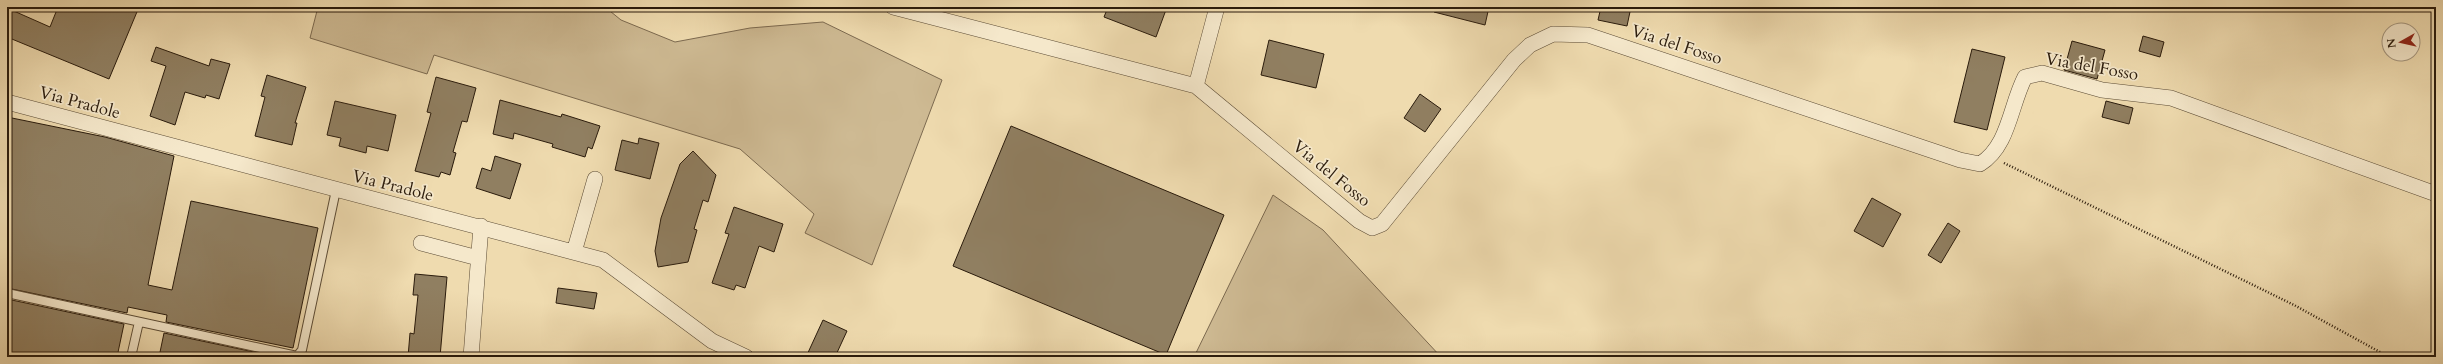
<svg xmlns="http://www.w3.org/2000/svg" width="2443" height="364" font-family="Cardo,serif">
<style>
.green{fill:#ceba93;stroke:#7c6a50}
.building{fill:#907f61;stroke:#2a1b0c}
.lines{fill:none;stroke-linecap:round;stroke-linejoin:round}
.service-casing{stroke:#5b4b35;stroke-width:10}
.minor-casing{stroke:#5b4b35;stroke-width:16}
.path{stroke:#2a1b0c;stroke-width:2.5;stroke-dasharray:1 2;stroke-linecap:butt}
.service{stroke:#f5e8cb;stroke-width:8}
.minor{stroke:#f5e8cb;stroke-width:15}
.labels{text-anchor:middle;stroke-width:3.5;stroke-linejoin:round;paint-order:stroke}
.street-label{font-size:17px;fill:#2a1b0c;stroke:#f5e8cb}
</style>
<rect width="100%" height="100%" fill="#efdbaf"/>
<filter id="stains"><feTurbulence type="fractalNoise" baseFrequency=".005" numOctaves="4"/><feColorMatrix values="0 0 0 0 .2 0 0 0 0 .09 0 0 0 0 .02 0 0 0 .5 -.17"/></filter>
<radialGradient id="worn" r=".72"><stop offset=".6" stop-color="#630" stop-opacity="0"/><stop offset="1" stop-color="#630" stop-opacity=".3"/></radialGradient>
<!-- green -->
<path class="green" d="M318,7H605L621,20L675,42L750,28L823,22L942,80L872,265L805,233L814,214L740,149L434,55L427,74L310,38Z
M1273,195L1323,230L1441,357H1194Z"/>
<!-- building -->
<path class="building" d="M58,7H139L109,79L7,37V8L50,27Z
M1108,7H1167L1156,37L1104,17Z
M1435,7H1489L1485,25L1434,12Z
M1601,7H1631L1627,26L1598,20Z
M2143,36L2164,42L2160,57L2139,51Z
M1269,40L1324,54L1316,88L1261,75Z
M2072,41L2105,50L2097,79L2064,70Z
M156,47L209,66L211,59L230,64L219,99L206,95L205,98L185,92L175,125L150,116L166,66L151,61Z
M1972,49L2005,57L1987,130L1954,122Z
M267,75L306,87L295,123H297L292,145L255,136L265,97L261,96Z
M436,77L476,88L467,122L462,121L453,152L456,153L450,175L441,172L439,177L415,171L431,113L427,112Z
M1420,94L1441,109L1425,132L1404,118Z
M500,100L561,117L562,114L600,126L592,149L588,147L585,157L552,147L553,144L514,133L513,139L493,134Z
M335,101L396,115L388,151L367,146L366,153L339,146L341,138L327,135Z
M2106,101L2133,108L2129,124L2102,117Z
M7,117L105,137L174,156L148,285L172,290L191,201L318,228L293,348L166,322L167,315L128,307L127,313L7,288Z
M1011,126L1224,215L1166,355L953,266Z
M639,138L659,143L650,179L615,170L622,140L638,144Z
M693,151L716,175L708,202L703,200L694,229L697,230L688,262L658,267L655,251L661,218L680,164Z
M495,156L521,164L510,199L476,188L482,168L491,171Z
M1872,198L1901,214L1883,247L1854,231Z
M734,207L783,224L774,252L759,246L745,288L736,285L734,290L712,283L729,234L725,233Z
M1948,223L1960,231L1941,263L1928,255Z
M415,274L447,277L440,357H408L410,333L414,334L418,295H413Z
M558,288L597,293L594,309L556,303Z
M7,299L124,324L117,357H7Z
M823,320L847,331L835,357H806Z
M164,333L268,355V357H159Z"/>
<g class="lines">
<defs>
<path id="service" d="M7,293L297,356L302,350L336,190
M131,357L139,322"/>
<path id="minor" d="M893,7L1196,86L1359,221L1372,228L1382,224L1514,60L1530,45L1553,34L1588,35L1960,160L1980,164C2009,146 2010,106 2025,77L2042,73L2102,90L2171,98L2436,194
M1196,86L1217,7
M7,102L603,260L712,341L746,357
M421,243L478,258
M574,252L595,179
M471,357L481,226"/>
</defs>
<!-- service casing -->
<use href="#service" class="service-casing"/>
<!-- minor casing -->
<use href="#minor" class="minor-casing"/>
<!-- path -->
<path class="path" d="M2004,163L2294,305L2389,357"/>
<!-- service -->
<use href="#service" class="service"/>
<!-- minor -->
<use href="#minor" class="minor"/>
</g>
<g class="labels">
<!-- street labels -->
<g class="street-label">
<text transform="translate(1677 44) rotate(18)" y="6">Via del Fosso</text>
<text transform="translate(2092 66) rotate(10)" y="6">Via del Fosso</text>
<text transform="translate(80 102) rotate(15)" y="6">Via Pradole</text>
<text transform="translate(1332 173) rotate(39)" y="6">Via del Fosso</text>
<text transform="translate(393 185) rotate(14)" y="6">Via Pradole</text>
</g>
</g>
<!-- margin -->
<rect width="2443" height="364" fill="none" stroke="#efdbaf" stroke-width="24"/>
<rect x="8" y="8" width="2427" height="348" fill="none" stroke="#2a1b0c" stroke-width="2"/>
<rect x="12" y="12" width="2419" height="340" fill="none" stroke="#2a1b0c"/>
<!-- north arrow -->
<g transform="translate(2401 42) rotate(262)"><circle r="19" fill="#f5e8cb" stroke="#a4967f"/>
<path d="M0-3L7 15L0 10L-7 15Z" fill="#8f2418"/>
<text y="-6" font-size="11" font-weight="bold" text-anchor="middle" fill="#2a1b0c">N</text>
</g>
<rect width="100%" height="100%" filter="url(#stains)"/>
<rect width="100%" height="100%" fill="url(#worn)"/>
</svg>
